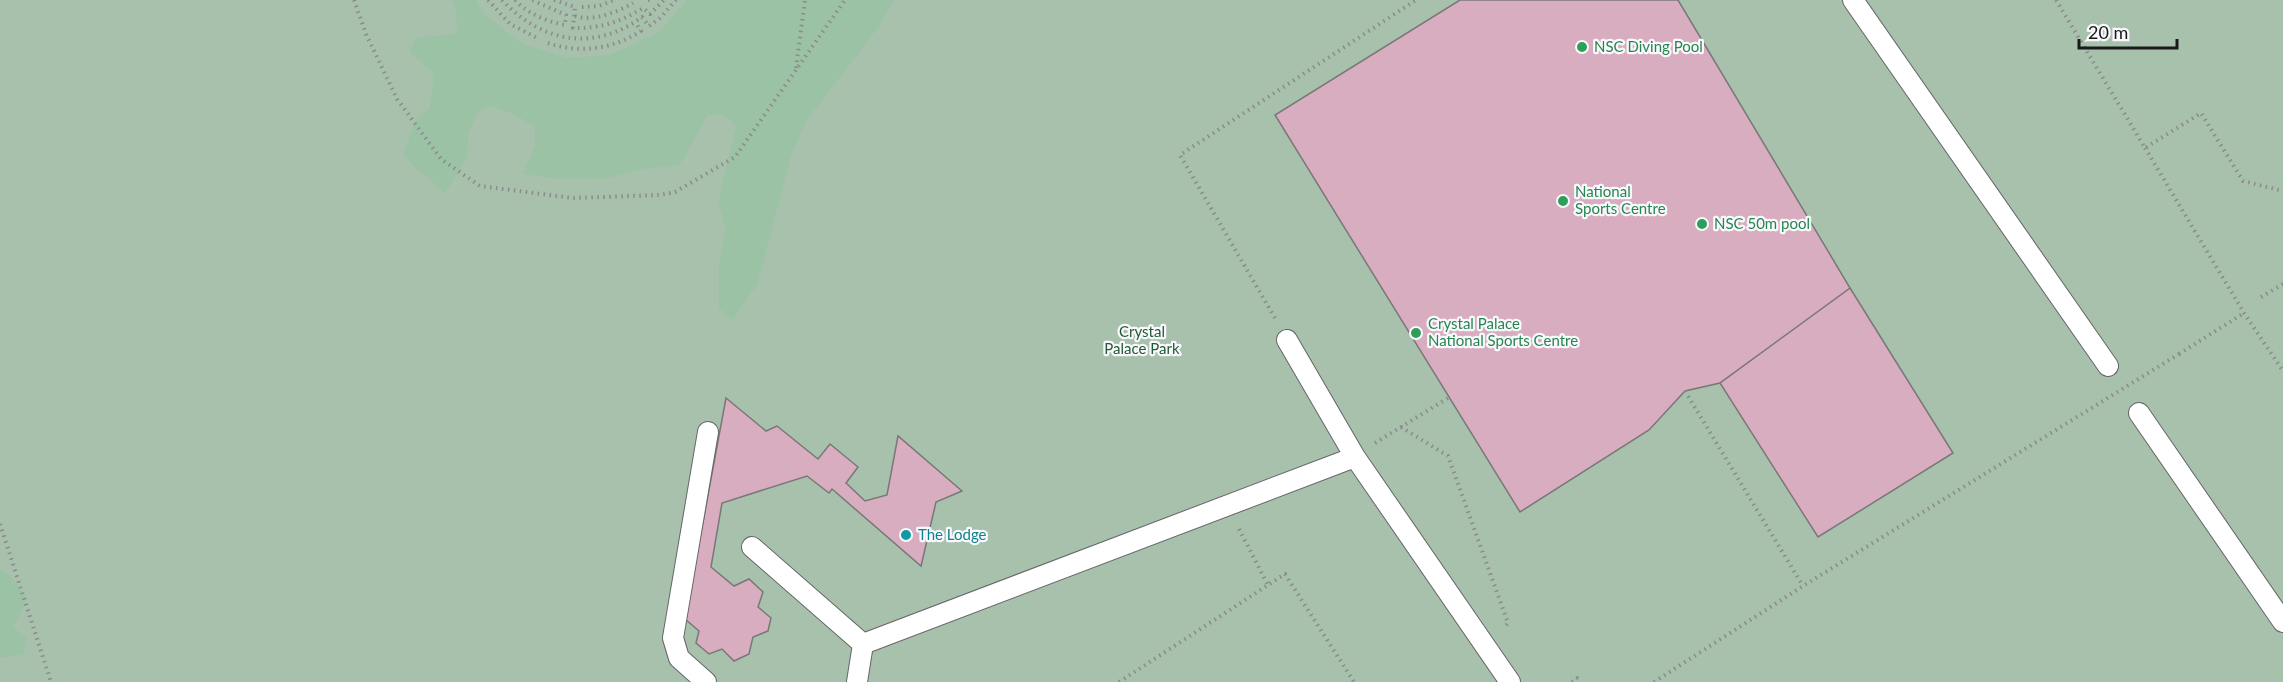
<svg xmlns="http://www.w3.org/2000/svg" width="2283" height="682" font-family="Lato,sans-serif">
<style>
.green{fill:#a7c1ac}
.forest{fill:#9cc2a5}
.building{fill:#d9adc0;stroke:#7a7778;stroke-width:1.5}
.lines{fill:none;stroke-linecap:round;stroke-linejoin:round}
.service-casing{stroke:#656568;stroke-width:22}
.path{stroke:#8b8b8d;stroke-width:4;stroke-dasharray:1.5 4.5;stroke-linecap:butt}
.service{stroke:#fff;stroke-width:20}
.path-bridge{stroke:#8b8b8d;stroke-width:4;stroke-dasharray:1.5 4.5;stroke-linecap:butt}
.leisure-dot{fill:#2e9e5b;stroke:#f9f9fd;stroke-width:2}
.culture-dot{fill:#0f9aa8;stroke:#f9f9fd;stroke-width:2}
.labels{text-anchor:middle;stroke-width:4.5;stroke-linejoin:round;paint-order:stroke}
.leisure-label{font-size:15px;fill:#27864d;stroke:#f9f9fd;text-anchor:start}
.park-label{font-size:15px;fill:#215a34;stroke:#f9f9fd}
.culture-label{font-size:15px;fill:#0d838f;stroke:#f9f9fd;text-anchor:start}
</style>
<rect width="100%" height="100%" fill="#ececef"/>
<!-- green -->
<path class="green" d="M0,0H2283V682H0Z"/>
<!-- forest -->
<path class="forest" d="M451,0H475L484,14L522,44L567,58L610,55L659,32L687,0H894L879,26L807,120L792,152L757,285L732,320L719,308V264L726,228L718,203L736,127L724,115H708C697,131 691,149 679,165L642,169L604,179L552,178L523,174L535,146V127L516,115L491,106L477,112L468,135L467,158L445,193L413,165L403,153L418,116L430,108L434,74L410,52L415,38L457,34L456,10Z
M0,569L10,576L27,598L19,617L12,627L27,637L23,654L0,658Z"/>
<!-- building -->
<path class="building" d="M1460,0H1678L1850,288L1720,383L1685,391L1649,430L1520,512L1275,115Z
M1850,288L1953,453L1818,537L1720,383Z
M726,398L766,431L777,426L818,459L830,444L858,467L846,483L865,501L887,495L898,436L962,491L936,502L921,566L832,489L829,493L807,476L722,503L711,567L734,586L749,579L763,592L758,607L771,618L768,631L753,637L749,654L734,661L722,649L709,654L696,643L699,631L685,619Z"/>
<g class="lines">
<defs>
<path id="service" d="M1853,0L2108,366
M1287,340L1355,457L1510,682
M2139,413L2283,622
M752,547L863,644
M706,682L679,658L673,638L708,432
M857,682L863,644L1355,457"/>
</defs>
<!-- service casing -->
<use href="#service" class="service-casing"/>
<!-- path -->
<path class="path" d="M354,0L366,34L397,99L441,159L480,186L573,198L660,195L675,192L735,157L845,0
M488,0L510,24L539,39
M502,0C542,43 594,52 642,17L649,26L660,18L676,0
M515,0C528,14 546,21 565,25L566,15L532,0
M554,0L575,7L573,28C602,28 618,23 643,8L650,14L664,0
M648,0H650
M2056,0L2145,148L2201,113L2243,181L2283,191
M582,7L599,6L614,0
M575,16C594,22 617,12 633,3
M548,43C578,54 614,49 641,31L635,22
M796,68L805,0
M2261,297L2283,284
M1275,318L1180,155L1416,0
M2179,354L2244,313
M1685,391L1803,586
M1401,427L1448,456L1508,623L1505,627
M1375,443L1448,398
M0,524L51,682
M1239,529L1268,585
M1119,682L1285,574L1354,682
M1572,682L1577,678L1580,682"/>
<!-- service -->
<use href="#service" class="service"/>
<!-- path-bridge -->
<path class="path-bridge" d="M2145,148L2244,313L2283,371
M1654,682L1803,586L2179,354"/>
</g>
<!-- markers -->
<g class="leisure-dot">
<circle cx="1582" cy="47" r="6"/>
<circle cx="1563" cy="201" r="6"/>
<circle cx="1702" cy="224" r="6"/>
<circle cx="1416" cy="333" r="6"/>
</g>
<circle class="culture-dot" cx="906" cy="535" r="6"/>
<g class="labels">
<!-- leisure labels -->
<g class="leisure-label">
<text x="1594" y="52">NSC Diving Pool</text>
<text x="1575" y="197">National<tspan x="1575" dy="17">Sports Centre</tspan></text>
<text x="1714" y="229">NSC 50m pool</text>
<text x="1428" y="329">Crystal Palace<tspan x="1428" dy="17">National Sports Centre</tspan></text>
</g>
<!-- park labels -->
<g class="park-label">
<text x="1142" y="337">Crystal<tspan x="1142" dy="17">Palace Park</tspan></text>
</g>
<!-- culture labels -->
<g class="culture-label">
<text x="918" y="540">The Lodge</text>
</g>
</g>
<!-- scale -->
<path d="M2079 39v9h98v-9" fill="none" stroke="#19191a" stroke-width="3"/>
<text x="2088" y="39" font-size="18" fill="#19191a" stroke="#f9f9fd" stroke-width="4.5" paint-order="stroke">20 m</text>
</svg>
